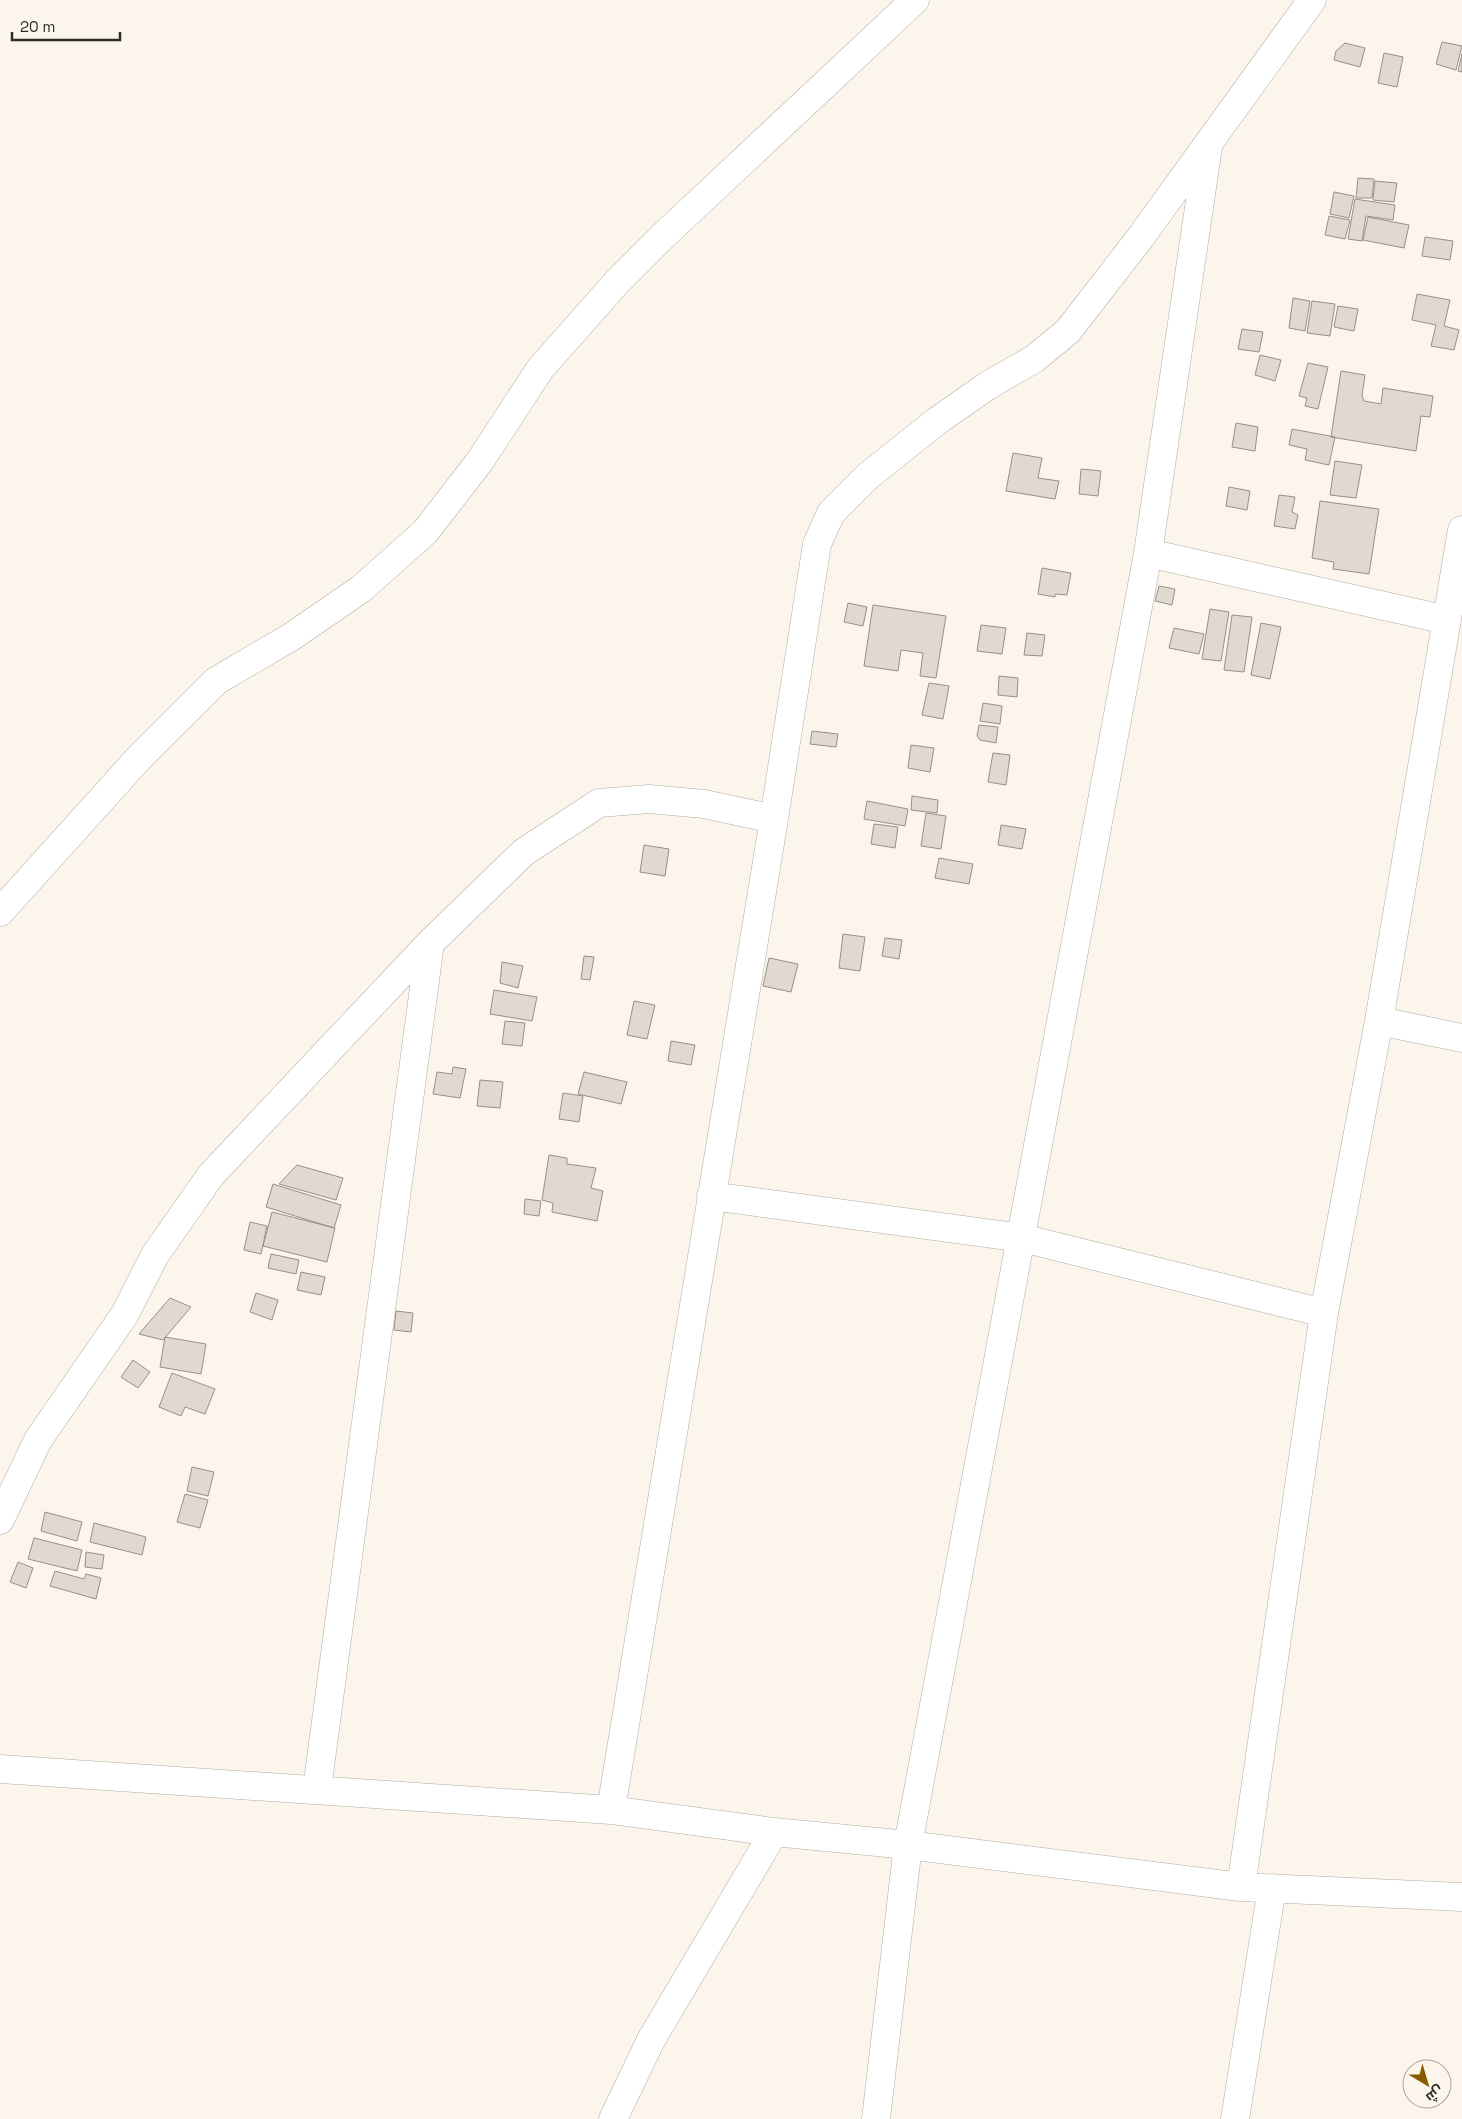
<svg xmlns="http://www.w3.org/2000/svg" width="1462" height="2119" font-family="'Space Grotesk',Cairo,sans-serif">
<style>
.building{fill:#e0d9d0;stroke:#979088}
.lines{fill:none;stroke-linecap:round;stroke-linejoin:round}
.minor-casing{stroke:#b1aba2;stroke-width:29}
.minor{stroke:#fff;stroke-width:28}
</style>
<rect width="100%" height="100%" fill="#fcf5ec"/>
<!-- building -->
<path class="building" d="M1442,42L1462,46L1456,70L1436,64Z
M1345,43L1365,48L1360,67L1334,60L1336,51Z
M1384,53L1403,57L1397,87L1378,83Z
M1462,54V72L1458,71Z
M1358,178L1374,179L1372,198H1356Z
M1375,181L1397,183L1394,202L1373,200Z
M1334,192L1354,196L1349,218L1330,214Z
M1355,199L1395,205L1393,220L1366,216L1362,241L1348,239Z
M1329,216L1350,220L1345,239L1325,235Z
M1368,217L1409,225L1404,248L1363,240Z
M1425,237L1453,241L1450,260L1422,256Z
M1417,294L1450,300L1444,326L1459,330L1454,350L1431,346L1436,325L1412,320Z
M1293,298L1310,301L1305,331L1289,328Z
M1312,301L1335,304L1330,336L1307,333Z
M1338,306L1358,309L1354,331L1334,327Z
M1242,329L1263,332L1259,352L1238,349Z
M1260,355L1281,360L1275,381L1255,375Z
M1308,363L1328,367L1318,409L1305,406L1307,398L1299,396Z
M1341,371L1365,375L1362,396L1364,401L1381,404L1383,388L1433,396L1430,417L1421,416L1416,451L1331,437Z
M1236,423L1258,427L1255,451L1232,447Z
M1292,429L1335,437L1329,465L1305,460L1307,449L1289,445Z
M1013,453L1042,458L1038,478L1059,481L1055,499L1006,491Z
M1335,461L1362,465L1356,498L1330,495Z
M1081,469L1101,471L1098,496L1079,494Z
M1229,487L1250,491L1247,510L1226,506Z
M1279,495L1295,497L1292,512L1298,515L1295,529L1274,526Z
M1320,501L1379,509L1369,574L1333,569L1334,562L1312,558Z
M1042,568L1071,573L1067,595L1055,594V597L1038,594Z
M1159,586L1175,589L1172,605L1155,601Z
M848,603L867,607L863,626L844,622Z
M873,605L946,616L936,678L920,676L923,653L901,650L898,671L864,666Z
M1210,609L1229,612L1221,661L1202,659Z
M1232,615L1252,617L1244,672L1224,670Z
M1261,623L1281,627L1270,679L1251,675Z
M981,625L1006,628L1002,654L977,651Z
M1174,628L1204,634L1199,654L1169,648Z
M1027,633L1045,635L1042,656L1024,655Z
M999,676L1018,678L1017,697L998,695Z
M929,683L949,686L943,719L922,715Z
M983,703L1002,706L1000,724L980,721Z
M979,725L998,727L996,743L980,740L977,736Z
M812,731L838,734L836,747L810,744Z
M911,745L934,748L930,772L908,768Z
M993,753L1010,755L1006,785L988,782Z
M912,796L938,800L937,813L911,810Z
M867,801L908,809L905,826L864,819Z
M926,813L946,816L941,849L921,846Z
M874,824L898,827L895,848L871,844Z
M1001,825L1026,829L1022,849L998,845Z
M644,845L669,849L665,876L640,872Z
M939,858L973,864L969,884L935,878Z
M843,934L865,937L860,971L839,968Z
M885,938L902,940L899,959L882,956Z
M584,956L594,957L590,980L581,979Z
M769,958L798,964L791,992L763,986Z
M502,962L523,966L518,988L500,983Z
M494,990L537,997L532,1021L490,1014Z
M634,1001L655,1005L647,1039L627,1035Z
M505,1021L525,1023L522,1046L502,1044Z
M671,1041L695,1045L691,1065L668,1061Z
M453,1067L466,1069L460,1098L433,1094L437,1072L452,1074Z
M584,1072L627,1082L621,1104L578,1094Z
M480,1080L503,1082L500,1108L477,1106Z
M563,1093L583,1096L579,1122L559,1119Z
M549,1155L567,1158V1164L596,1168L591,1188L603,1191L597,1221L552,1212L553,1203L542,1200Z
M297,1165L343,1178L336,1200L279,1184Z
M273,1184L341,1205L334,1228L266,1207Z
M525,1199L541,1201L539,1216L524,1214Z
M272,1212L335,1228L327,1262L263,1246Z
M250,1222L267,1226L261,1254L244,1250Z
M271,1254L299,1260L296,1274L268,1268Z
M301,1272L325,1277L321,1295L297,1290Z
M256,1293L278,1300L272,1320L250,1312Z
M170,1298L191,1307L163,1340L139,1334Z
M396,1311L413,1313L411,1332L394,1330Z
M165,1337L206,1344L201,1374L160,1367Z
M133,1360L150,1372L138,1388L121,1377Z
M172,1373L215,1389L205,1414L185,1407L181,1416L159,1407Z
M192,1467L214,1472L208,1496L187,1491Z
M185,1494L208,1500L200,1528L177,1522Z
M45,1512L82,1522L77,1541L41,1531Z
M94,1523L146,1537L142,1555L90,1542Z
M34,1538L82,1550L77,1571L28,1559Z
M86,1552L104,1555L102,1569L85,1567Z
M18,1562L33,1568L26,1588L10,1582Z
M55,1571L84,1579L86,1574L101,1578L96,1599L50,1586Z"/>
<g class="lines">
<defs>
<path id="minor" d="M1148,553L1447,620
M0,912L138,759L216,681L291,637L361,589L425,532L480,461L540,369L617,282L662,237L915,0
M1379,1021L1462,1038
M711,1196L1022,1238L1324,1313
M0,1520L38,1440L125,1314L155,1255L211,1175L430,943L524,852L599,803L649,799L704,804L774,819
M0,1769L611,1810L774,1832L908,1845L1241,1887L1462,1897
M317,1789L430,943
M611,1810L774,819L817,544L831,513L868,476L937,421L987,386L1034,359L1068,331L1140,238L1312,0
M1241,1887L1324,1313L1379,1021L1462,530
M613,2119L651,2040L774,1832
M876,2119L908,1845L1148,553L1208,147
M1235,2119L1272,1888"/>
</defs>
<!-- minor casing -->
<use href="#minor" class="minor-casing"/>
<!-- minor -->
<use href="#minor" class="minor"/>
</g>
<!-- north arrow -->
<g transform="translate(1427 2084) rotate(142)"><circle r="24" fill="#fcf5ec" stroke="#aaa59e"/>
<path d="M0-4L9 19L0 12L-9 19Z" fill="#8b5b01"/>
<text y="-8" font-size="14" font-weight="bold" text-anchor="middle" fill="#2f2c29">ش</text>
</g>
<!-- scale -->
<path d="M12 32v8h108v-8" fill="none" stroke="#2f2c29" stroke-width="2.5"/>
<text x="20" y="32" font-size="15" fill="#2f2c29" stroke="#fcf5ec" stroke-width="4" paint-order="stroke">20 m</text>
</svg>
